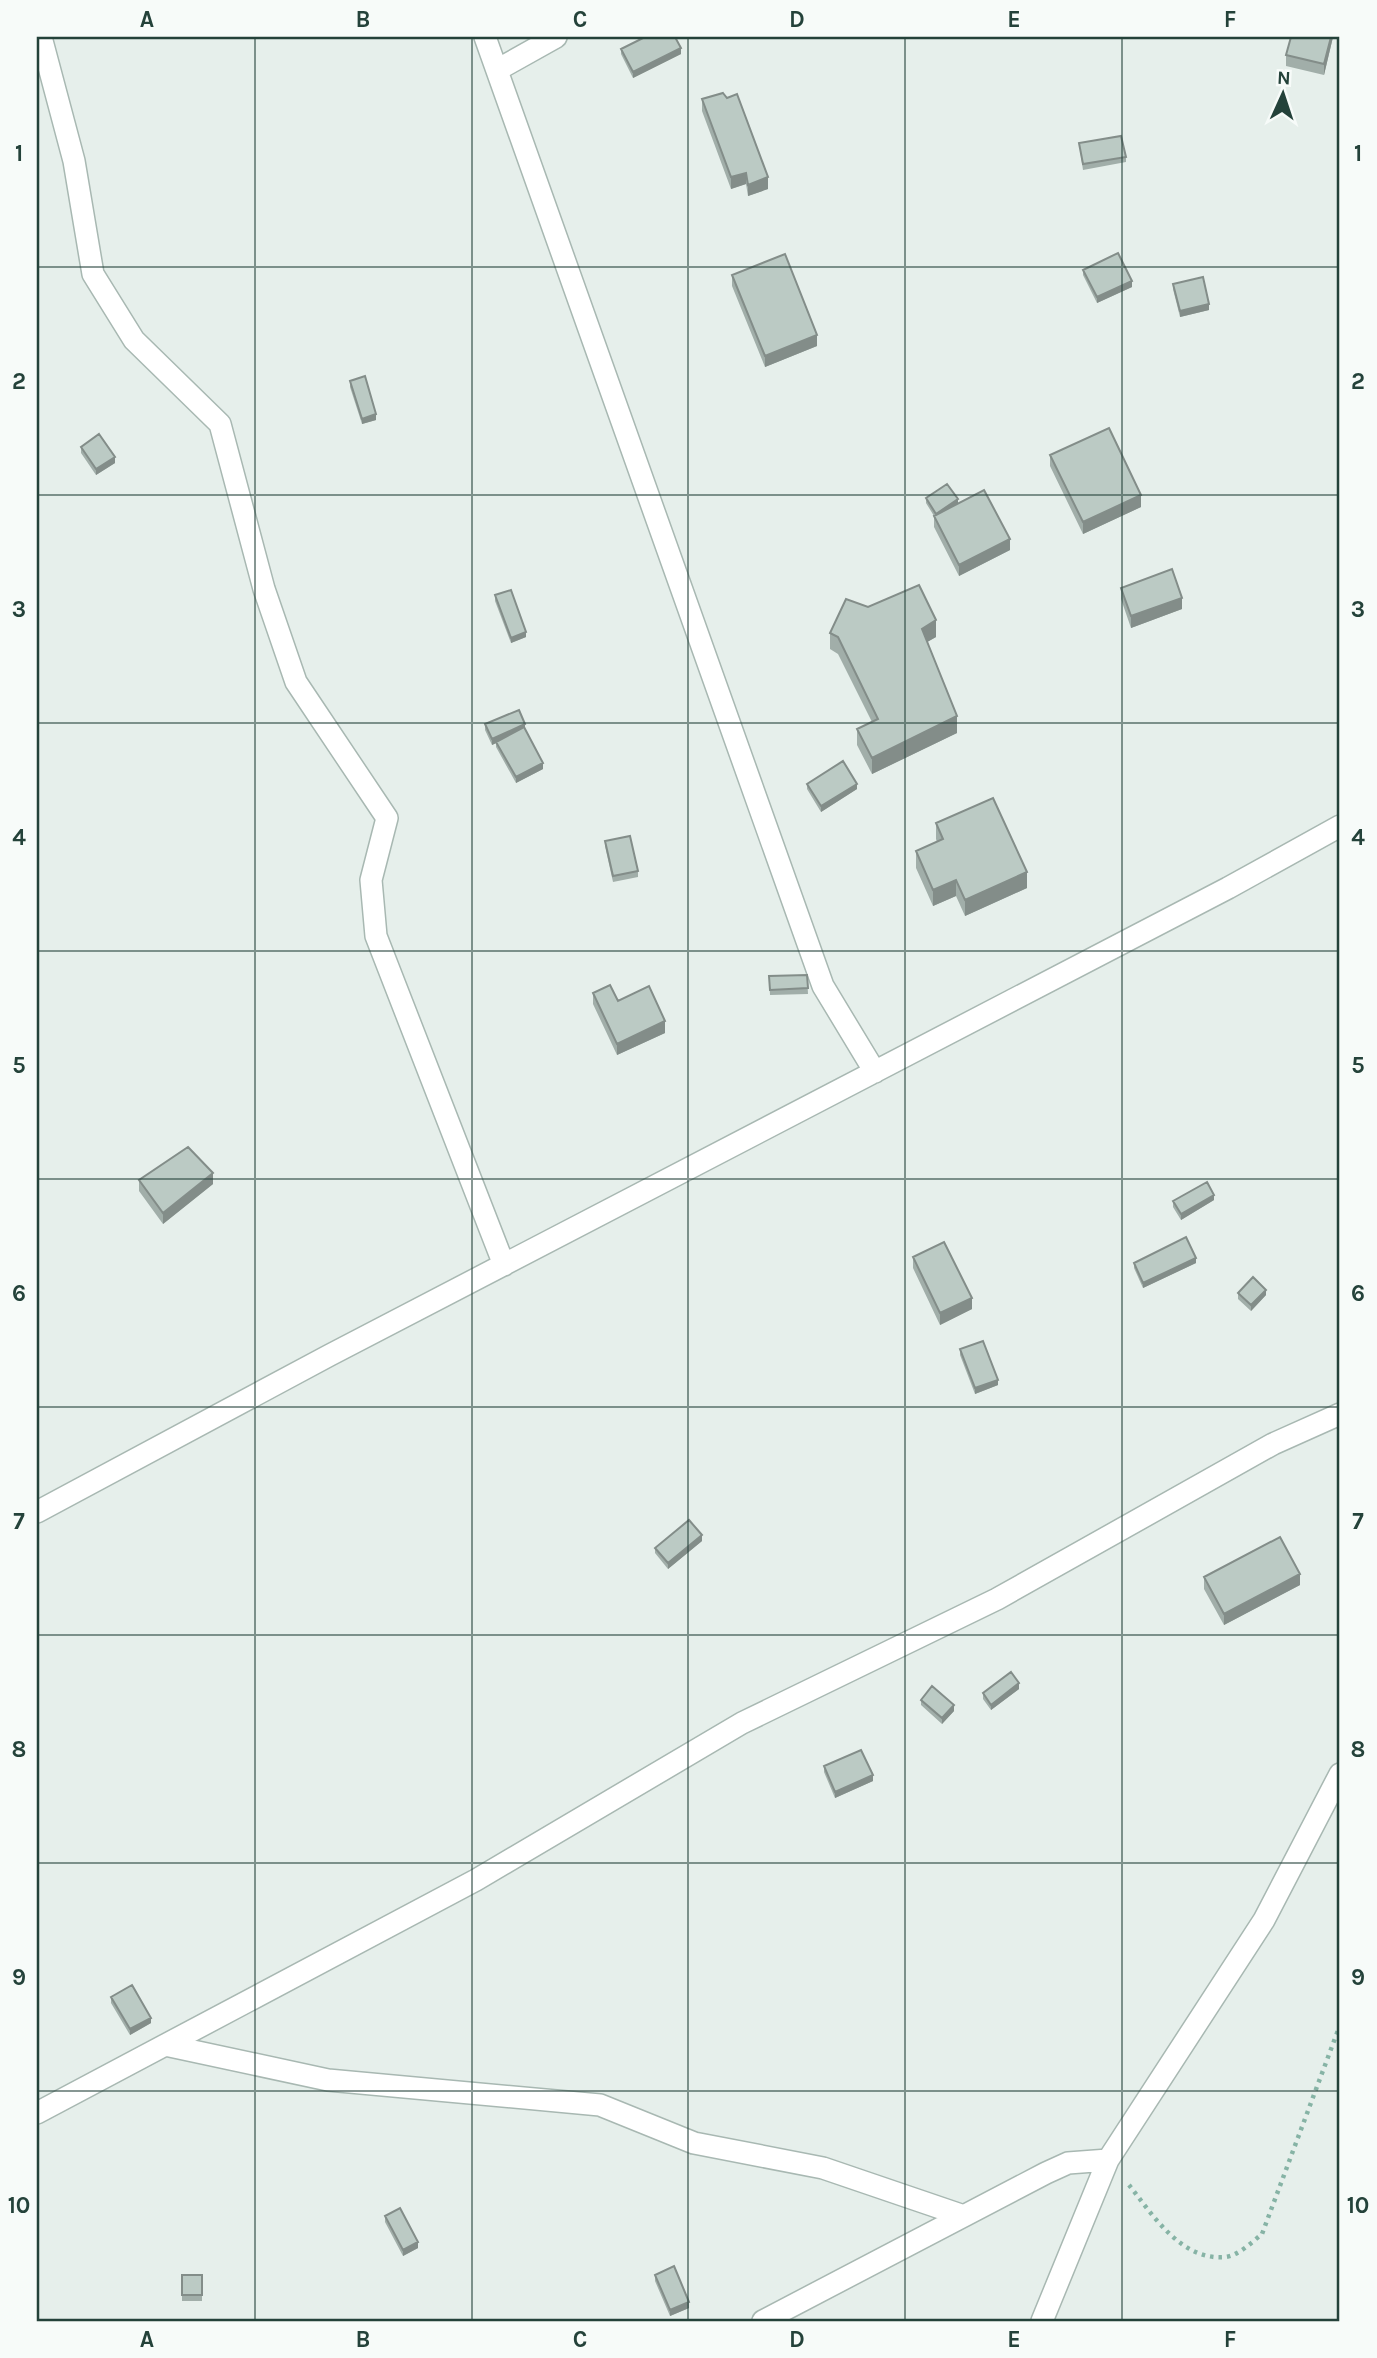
<svg xmlns="http://www.w3.org/2000/svg" width="1377" height="2358" font-family="Karla,sans-serif">
<style>
.lines{fill:none;stroke-linecap:round;stroke-linejoin:round}
.street-casing{stroke:#a8b8b2;stroke-width:24}
.path{stroke:#86b3a5;stroke-width:4.5;stroke-dasharray:3.5 5;stroke-linecap:butt}
.street{stroke:#fff;stroke-width:21}
.wall{fill:#a1aea9}
.shaded-wall{fill:#838d89}
.building{fill:#bbcac4;stroke:#838d89;stroke-width:2}
.grid{fill:none;stroke:#24423a;stroke-width:2;stroke-opacity:0.55}
.neatline{fill:none;stroke:#24423a;stroke-width:2.5}
.grid-label{font-size:23px;text-anchor:middle;font-weight:bold;fill:#24423a}
</style>
<rect width="100%" height="100%" fill="#e6efeb"/>
<g class="lines">
<defs>
<path id="street" d="M41,37L74,161L93,274L134,340L220,424L264,589L296,682L387,818L371,880L376,936L504,1265
M485,37L823,986L875,1072
M497,70L556,37
M37,1512L330,1355L1228,888L1340,826
M165,2045L328,2080L600,2105L694,2143L823,2168L961,2215
M37,2113L476,1880L742,1723L997,1599L1273,1444L1340,1414
M763,2321L1046,2173L1068,2163L1108,2160
M1042,2321L1108,2160L1264,1920L1340,1774"/>
</defs>
<!-- street casing -->
<use href="#street" class="street-casing"/>
<!-- path -->
<path class="path" d="M1129,2185C1152,2214 1181,2261 1225,2257C1238,2256 1252,2242 1262,2234L1340,2025"/>
<!-- street -->
<use href="#street" class="street"/>
</g>
<!-- wall -->
<path class="wall" d="M1333,37L1324,75L1286,66V55Z
M621,49L681,54L633,78L621,54Z
M702,99L768,189L748,196L746,184L731,189L702,111Z
M1079,143L1126,157V162L1083,170Z
M1083,270L1132,287L1097,303L1083,275Z
M732,275L817,346L765,367L732,286Z
M1173,284L1209,310L1180,317L1173,289Z
M350,381L376,420L362,424L350,387Z
M81,447L115,463L96,475L81,453Z
M1050,455L1141,507L1083,534L1050,466Z
M926,498L958,503L1010,550L959,576L934,527V516L926,503Z
M1121,588L1182,609L1131,628L1121,599Z
M495,595L526,637L511,643L495,601Z
M830,633L936,637L927,642L957,733L872,774L857,745V729L872,722L838,654L830,649Z
M485,724L525,730L543,769L516,783L496,747V743L492,745L485,730Z
M807,784L857,789L821,812L807,789Z
M936,823L1027,888L965,916L956,896L933,906L916,868V851L937,842L936,839Z
M605,841L638,871V877L613,882L605,846Z
M807,975L808,994L770,995L769,976Z
M593,993L618,1001L665,1033L617,1055L593,1004Z
M139,1180L213,1184L163,1224L139,1191Z
M1214,1200L1181,1220L1173,1207V1201Z
M913,1257L972,1309L940,1325L913,1268Z
M1134,1263H1196L1143,1288L1134,1268Z
M1238,1293L1266,1295L1251,1311L1238,1299Z
M960,1349L998,1385L975,1394L960,1355Z
M702,1541L668,1569L655,1553V1548Z
M1204,1577L1300,1585L1224,1625L1204,1589Z
M1019,1689L991,1710L983,1699V1693Z
M921,1700L954,1711L942,1724L921,1705Z
M824,1766L873,1781L835,1798L824,1772Z
M111,1997L151,2023L130,2035L111,2003Z
M385,2216L418,2248L403,2256L385,2222Z
M182,2275H202V2301H182Z
M655,2275L689,2308L670,2316L655,2281Z"/>
<!-- shaded-wall -->
<path class="shaded-wall" d="M1331,37H1333L1324,75V64Z
M681,48V54L633,78V72Z
M746,173V184L731,189V177Z
M768,177V189L748,196V185Z
M1132,281V287L1097,303V297Z
M1209,304V310L1180,317V311Z
M817,335V346L765,367V356Z
M376,414V420L362,424V419Z
M115,457V463L96,475V469Z
M1141,495V507L1083,534V522Z
M958,499V505L936,514Z
M1010,539V550L959,576V565Z
M1182,598V609L1131,628V616Z
M936,620V637L922,645V629Z
M526,632V637L511,643V638Z
M957,716V733L872,774V758Z
M525,724V730L492,745V739Z
M543,763V769L516,783V777Z
M857,784V789L821,812V806Z
M1027,872V888L965,916V900Z
M956,880V896L933,906V890Z
M665,1021V1033L617,1055V1044Z
M213,1173V1184L163,1224V1213Z
M1214,1195V1200L1181,1220V1214Z
M1196,1258V1263L1143,1288V1283Z
M1266,1290V1295L1251,1311V1305Z
M972,1298V1309L940,1325V1313Z
M998,1380V1385L975,1394V1388Z
M702,1535V1541L668,1569V1563Z
M1300,1574V1585L1224,1625V1614Z
M1019,1683V1689L991,1710V1705Z
M954,1705V1711L942,1724V1718Z
M873,1775V1781L835,1798V1792Z
M151,2018V2023L130,2035V2029Z
M418,2242V2248L403,2256V2250Z
M689,2302V2308L670,2316V2310Z"/>
<!-- building -->
<path class="building" d="M645,37H675L681,48L633,72L621,49Z
M1291,37H1331L1324,64L1286,55Z
M723,93L727,98L737,94L768,177L748,185L746,173L731,177L702,99Z
M1121,136L1126,157L1083,164L1079,143Z
M1118,253L1132,281L1097,297L1083,270Z
M785,254L817,335L765,356L732,275Z
M1203,277L1209,304L1180,311L1173,284Z
M365,376L376,414L362,419L350,381Z
M1109,428L1141,495L1083,522L1050,455Z
M99,434L115,457L96,469L81,447Z
M947,484L958,499L936,514L926,498Z
M984,490L1010,539L959,565L934,516Z
M1172,569L1182,598L1131,616L1121,588Z
M919,585L936,620L922,629L957,716L872,758L857,729L878,719L838,637L830,633L846,599L868,607Z
M511,590L526,632L511,638L495,595Z
M519,710L525,724L492,739L485,724Z
M524,727L543,763L516,777L496,742Z
M843,761L857,784L821,806L807,784Z
M993,798L1027,872L965,900L956,880L933,890L916,851L943,839L936,823Z
M630,836L638,871L613,876L605,841Z
M807,975L808,988L770,990L769,976Z
M610,985L618,1001L649,986L665,1021L617,1044L593,993Z
M188,1147L213,1173L163,1213L139,1180Z
M1207,1182L1214,1195L1181,1214L1173,1201Z
M1186,1237L1196,1258L1143,1283L1134,1263Z
M944,1242L972,1298L940,1313L913,1257Z
M1253,1277L1266,1290L1251,1305L1238,1293Z
M983,1341L998,1380L975,1388L960,1349Z
M689,1520L702,1535L668,1563L655,1548Z
M1280,1537L1300,1574L1224,1614L1204,1577Z
M1011,1672L1019,1683L991,1705L983,1693Z
M932,1686L954,1705L942,1718L921,1700Z
M861,1750L873,1775L835,1792L824,1766Z
M132,1985L151,2018L130,2029L111,1997Z
M400,2208L418,2242L403,2250L385,2216Z
M674,2266L689,2302L670,2310L655,2275Z
M182,2275H202V2295H182Z"/>
<!-- grid -->
<path class="grid" d="M255,37V2321M472,37V2321M688,37V2321M905,37V2321M1122,37V2321M37,267H1340M37,495H1340M37,723H1340M37,951H1340M37,1179H1340M37,1407H1340M37,1635H1340M37,1863H1340M37,2091H1340"/>
<!-- border -->
<rect width="1377" height="2358" fill="none" stroke="#f7fbf9" stroke-width="77"/>
<!-- north arrow -->
<g transform="translate(1283 94) rotate(3)" stroke="#f7fbf9" stroke-width="5" paint-order="stroke">
<path d="M0-5L12 26L0 18L-12 26Z" fill="#24423a"/>
<text y="-10" font-size="19" font-weight="bold" text-anchor="middle" fill="#24423a">N</text>
</g>
<rect x="38" y="38" width="1300" height="2282" class="neatline"/>
<g class="grid-label">
<text x="147" y="27">A</text>
<text x="363" y="27">B</text>
<text x="580" y="27">C</text>
<text x="797" y="27">D</text>
<text x="1014" y="27">E</text>
<text x="1230" y="27">F</text>
<text x="19" y="161">1</text>
<text x="1358" y="161">1</text>
<text x="19" y="389">2</text>
<text x="1358" y="389">2</text>
<text x="19" y="617">3</text>
<text x="1358" y="617">3</text>
<text x="19" y="845">4</text>
<text x="1358" y="845">4</text>
<text x="19" y="1073">5</text>
<text x="1358" y="1073">5</text>
<text x="19" y="1301">6</text>
<text x="1358" y="1301">6</text>
<text x="19" y="1529">7</text>
<text x="1358" y="1529">7</text>
<text x="19" y="1757">8</text>
<text x="1358" y="1757">8</text>
<text x="19" y="1985">9</text>
<text x="1358" y="1985">9</text>
<text x="19" y="2213">10</text>
<text x="1358" y="2213">10</text>
<text x="147" y="2347">A</text>
<text x="363" y="2347">B</text>
<text x="580" y="2347">C</text>
<text x="797" y="2347">D</text>
<text x="1014" y="2347">E</text>
<text x="1230" y="2347">F</text>
</g>
</svg>
